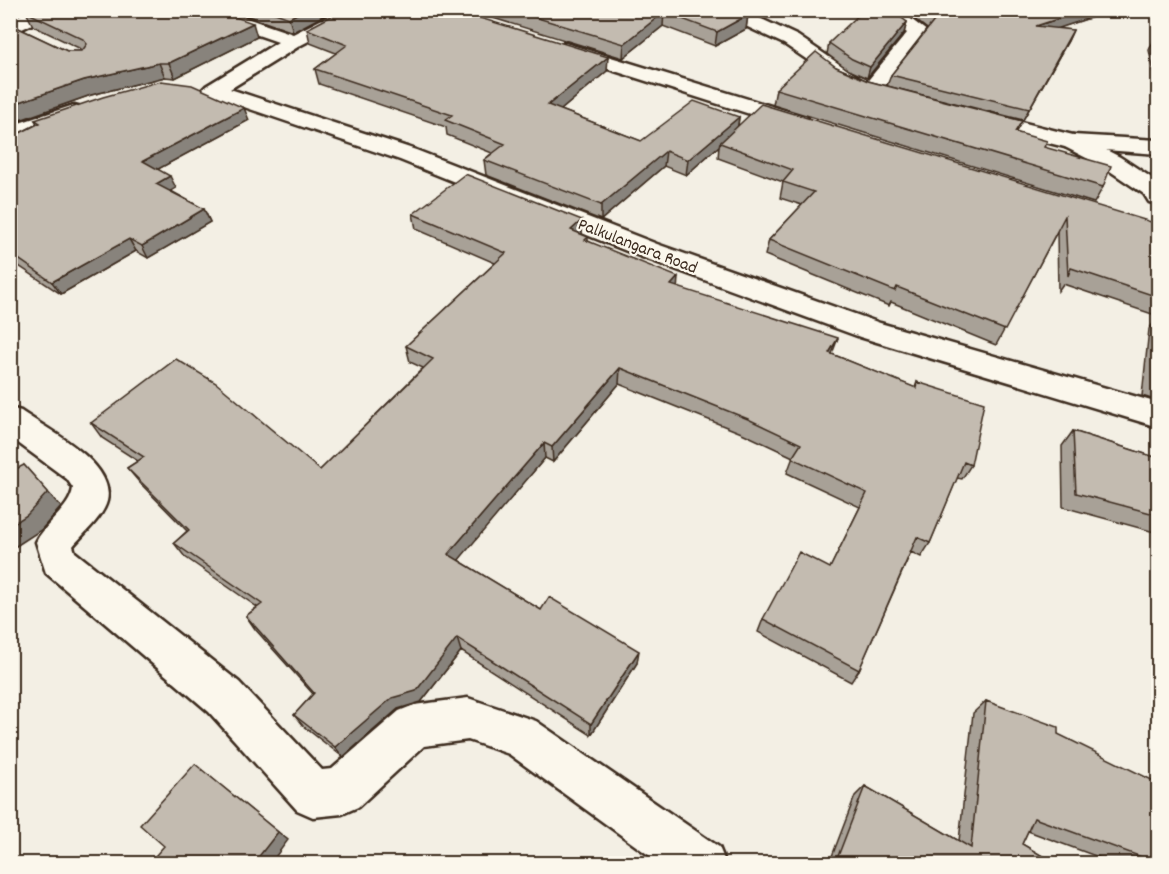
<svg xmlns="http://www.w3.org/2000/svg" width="1169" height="874" font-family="Dekko,sans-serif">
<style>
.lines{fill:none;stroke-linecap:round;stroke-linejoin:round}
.street-casing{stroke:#3b2a1e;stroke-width:5}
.secondary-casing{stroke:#3b2a1e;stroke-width:5}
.street{fill:#fbf7ec;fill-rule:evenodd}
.secondary{fill:#fbf7ec;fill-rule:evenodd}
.wall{fill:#a8a197;stroke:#3b2a1e;stroke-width:1.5}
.shaded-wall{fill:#88837b;stroke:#3b2a1e;stroke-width:1.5}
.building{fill:#c3bbb0;stroke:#3b2a1e;stroke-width:1.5}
.labels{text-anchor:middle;stroke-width:4.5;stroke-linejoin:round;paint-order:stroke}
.far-street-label{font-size:18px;fill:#3b2a1e;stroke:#fbf7ec}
</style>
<rect width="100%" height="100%" fill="#f3efe4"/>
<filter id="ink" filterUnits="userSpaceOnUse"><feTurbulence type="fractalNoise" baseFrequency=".0167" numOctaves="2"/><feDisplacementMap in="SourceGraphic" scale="12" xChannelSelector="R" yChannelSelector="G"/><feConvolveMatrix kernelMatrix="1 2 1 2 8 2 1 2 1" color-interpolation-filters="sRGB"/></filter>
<g filter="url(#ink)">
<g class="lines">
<defs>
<path id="street" d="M31,10H56L53,14L20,30L10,31V19Z
M194,10H223L293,34L340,10H364L361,14L301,45L230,89L416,150L657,244L880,323L1158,403V427L860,337L639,256L400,160L206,94L202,90L206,86L278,42L197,14Z
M877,10H899L928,32L878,94L871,96L864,94L860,90L907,33Z
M565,43L807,117L810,122L807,127L799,129L791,127L558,53L555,49L558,45Z
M74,105L82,107L85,112L82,117L10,141V126Z
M1073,135L1158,140V154L1065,147L1062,142L1065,137Z
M10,408L21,411C48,430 116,463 107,501C103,517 84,533 73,546L75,552L239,682L322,770L332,769L399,711L414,705L468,698L536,721L719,847L726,864H661L509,754L468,740L424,746L358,807L342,814L313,817L297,810L209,712L46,573L36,542C45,523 71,508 73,488L67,479L10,437Z"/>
<path id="secondary" d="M717,10H742L798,36L857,76L860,80L857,84L850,86L843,84L784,44L720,14Z
M973,110L1081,137L1120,157L1158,182V204L1149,202L1144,194L1104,167L1065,147L965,122L962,117L965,112Z"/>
</defs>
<!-- street casing -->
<use href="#street" class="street-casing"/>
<!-- secondary casing -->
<use href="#secondary" class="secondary-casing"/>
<!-- street -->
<use href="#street" class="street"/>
<!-- secondary -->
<use href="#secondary" class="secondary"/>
</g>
<!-- wall -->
<path class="wall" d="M231,10H334L293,32Z
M467,10H739L748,15L746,29L715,46L663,26L623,58Z
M748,10H779L765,18Z
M903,10H1114L1058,28L1073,30L1068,41L1023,120L887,86L891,75L927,29Z
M26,12L257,37L175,78L165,77L91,95L20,120L10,115V24L67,51H82L83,50L33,26Z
M907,22L904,33L867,78L849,70L827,54L829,43Z
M307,29L607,71L561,110L641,141L739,117L738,126L1158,224V316L1063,284L1058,291L1057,232L996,345L891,302L889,306L765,255L769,240L802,205L780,198L783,182L718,158L719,146L686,175L664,166L601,220L486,175L484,160L492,153L447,135L446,127L319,84L315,69L336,53L310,43Z
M1156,36H1158V90L1149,50Z
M836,67L868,81L1022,121L1016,132L1044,147L1103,187L1094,203L773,105L776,89Z
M35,120H249L158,169L176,188L171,191L204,209L210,222L148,258L136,251L61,294L10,260V138L37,124Z
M413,214L582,220V234L588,237V241L677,287L832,354L915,388L917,382L971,465L962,479L957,478L930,543L921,557L911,552L859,670L851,682L758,632L763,619L830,568L860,507L787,473L793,457L744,434L619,384L553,462L545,458L458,560L541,610L637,663L591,735L461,651L421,702L398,709L343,757L303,726L294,715L313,694L255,629L246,616L257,607L185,557L174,543L187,531L139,482L127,468L138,461L102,438L91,423L320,470L423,368L410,362L406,346L495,263L416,229Z
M1158,317V401L1142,396L1149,329Z
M1073,431L1158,458V533L1063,507L1062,446Z
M986,701L1058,734L1158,864H1117L1028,831L1022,844L1056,864H829L855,796L865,786L959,841L973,713Z"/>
<!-- shaded-wall -->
<path class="shaded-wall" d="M10,10H24L10,16Z
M304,10H334L293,32L289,18Z
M766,10H779L765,18Z
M1085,10H1114L1032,37L1036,26Z
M664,12L663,26L623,58L624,44Z
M748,15L746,29L715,46L717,32Z
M907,22L904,33L867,78L870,67Z
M253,23L257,37L175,78L169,63Z
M1073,30L1068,41L1023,120L1029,109Z
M608,57L607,71L549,120L548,105Z
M159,63L165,77L91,95L20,120L11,105L84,80Z
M244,108L249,120L149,174L143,161Z
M739,117L737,131L720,143L719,146L686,175L688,160Z
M666,151L664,166L601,220V205Z
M170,176L176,188L162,196L156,184Z
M204,209L210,222L148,258L142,246Z
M582,220V236L571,230Z
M129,239L136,251L61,294L52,282Z
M678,277L677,292L671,285Z
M838,338L832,354L829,353Z
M620,368L619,384L553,462L552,447Z
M544,443L545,458L452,568L448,554Z
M24,465L61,507L41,530L10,550V526Z
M457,638L461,651L421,702L398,709L343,757L335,747Z
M639,651L637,663L591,735V724Z
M207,774L288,840L270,864H253Z"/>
<!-- building -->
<path class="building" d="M30,10H215L253,23L169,63H159L84,80L11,105L10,24L67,51H82L87,44L83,39L26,12Z
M267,10H304L289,18Z
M343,10H454L608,57L548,105L641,141L694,101L739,117L688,160L666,151L601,205L484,160L505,144L445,120L452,115L315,69L347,45L307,29Z
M511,10H738L748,15L717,32L664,12L624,44Z
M864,10H891L907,22L870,67L852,59L829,43Z
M920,10H1085L1036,26L1073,30L1029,109L891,75L934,21Z
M816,52L836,67L868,81L1022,121L1015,132L1047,141L1044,147L1111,166L1103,187L776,89Z
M161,81L192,85L244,108L143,161L170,176L156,184L204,209L142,246L129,239L52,282L10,253V138L40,123L35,120L103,97Z
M761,104L1158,224V297L1071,268L1068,276L1065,216L1005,330L897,287L895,291L769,240L814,192L783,182L793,170L720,143Z
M465,174L582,220L571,230L588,237L585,240L678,277L671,285L838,338L829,353L916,388L917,382L984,403L971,465L964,462L930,543L917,537L859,670L763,619L799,552L830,568L867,493L792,458L801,444L748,419L620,368L552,447L544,443L448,554L541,610L549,597L639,651L591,724L457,638L416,691L392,698L335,747L294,715L314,693L246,616L262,604L174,543L189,530L127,468L144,457L91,423L176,359L216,383L320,470L433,359L406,346L506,253L413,214Z
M1158,342V382L1155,380Z
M1073,431L1158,458V515L1076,493Z
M24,465L48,492L27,515L10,526V472Z
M986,701L1058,727V734L1158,783V863L1034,818L1022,844L1056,864H835L865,786L971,848Z
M195,764L278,832L253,864H148L164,846L140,825Z"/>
</g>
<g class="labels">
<!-- far-street labels -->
<g class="far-street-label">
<text transform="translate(638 245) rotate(21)" y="6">Palkulangara Road</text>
</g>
</g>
<!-- margin -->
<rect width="1169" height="874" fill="none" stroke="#fbf7ec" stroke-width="36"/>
<rect x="18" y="18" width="1133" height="838" fill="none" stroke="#3b2a1e" stroke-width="2" filter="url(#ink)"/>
</svg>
